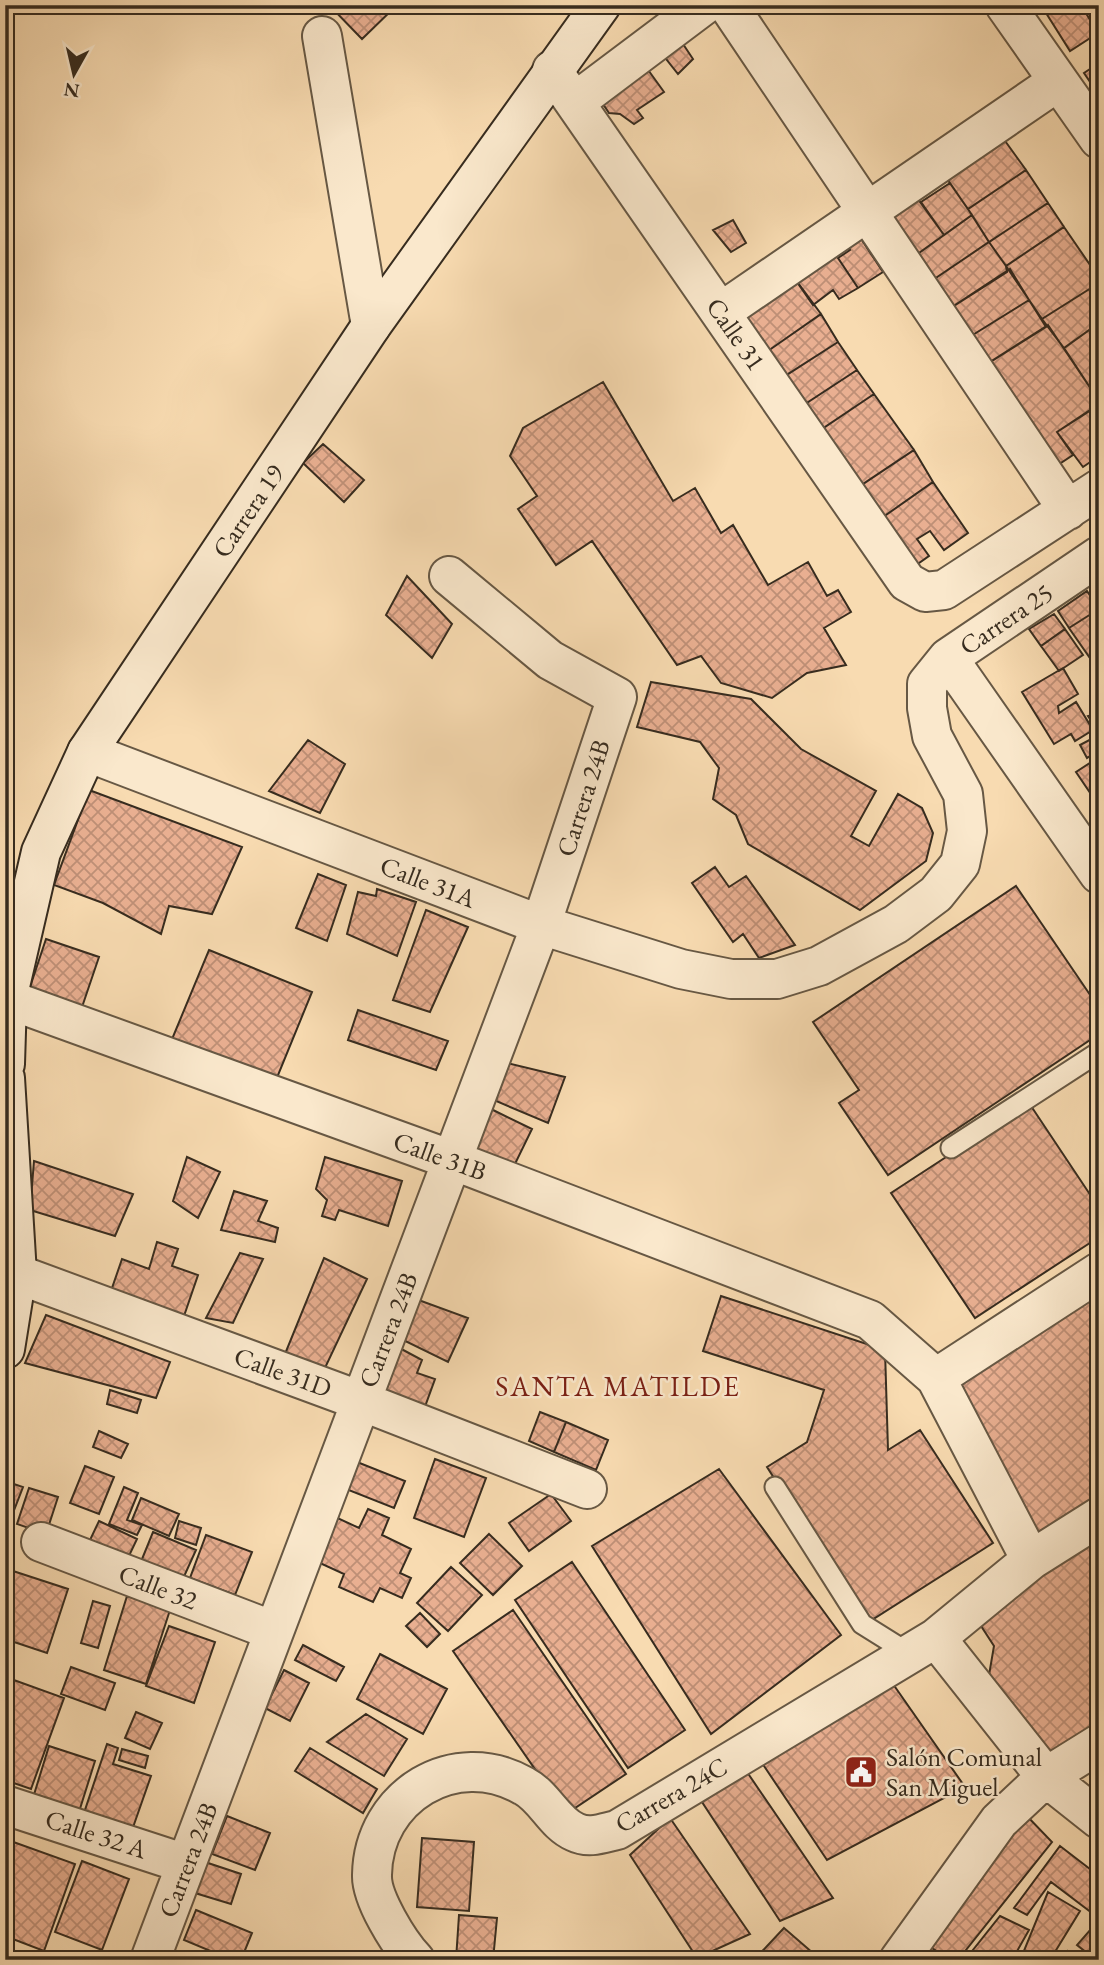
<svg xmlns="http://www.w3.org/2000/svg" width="1104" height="1965" font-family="'EB Garamond',serif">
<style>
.building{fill:url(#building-cross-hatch);stroke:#372c1f;stroke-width:2}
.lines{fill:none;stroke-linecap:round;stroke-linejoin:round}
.lane-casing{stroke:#675844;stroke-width:23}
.street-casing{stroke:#675844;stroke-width:42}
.secondary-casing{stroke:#372c1f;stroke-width:42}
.lane{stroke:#fae8cc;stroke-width:19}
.street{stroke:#fae8cc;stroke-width:38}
.secondary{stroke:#fae8cc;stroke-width:38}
.labels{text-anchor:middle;stroke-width:5;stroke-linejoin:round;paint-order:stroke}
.street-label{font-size:26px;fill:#372c1f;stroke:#fae8cc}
.poi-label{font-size:26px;fill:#372c1f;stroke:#fae8cc;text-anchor:start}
.neighbourhood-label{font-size:28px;letter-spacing:2px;fill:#7a1f14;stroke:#fae8cc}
</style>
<defs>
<pattern id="building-cross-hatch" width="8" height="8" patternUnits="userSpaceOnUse" patternTransform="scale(1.75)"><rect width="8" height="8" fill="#e9af91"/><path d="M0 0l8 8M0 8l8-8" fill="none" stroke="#be8f76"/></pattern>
</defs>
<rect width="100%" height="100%" fill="#f8dbb1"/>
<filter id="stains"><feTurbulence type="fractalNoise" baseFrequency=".00286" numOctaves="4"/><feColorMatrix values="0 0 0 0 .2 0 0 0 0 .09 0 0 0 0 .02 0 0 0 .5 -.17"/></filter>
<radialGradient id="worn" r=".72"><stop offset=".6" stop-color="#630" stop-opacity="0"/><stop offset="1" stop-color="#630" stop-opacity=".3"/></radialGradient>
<!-- building -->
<path class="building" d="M329,5H397L362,39Z
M1041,5H1081L1098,33L1070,51Z
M1081,5H1099V33H1098Z
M683,44L693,59L678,74L663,55Z
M1099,63V95L1084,73Z
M646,67L664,92L637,110L643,118L634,124L620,114L609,113L599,98Z
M995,127L1026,170L968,209L938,166Z
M1026,170L1048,203L989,242L968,209Z
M950,183L972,215L944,235L921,202Z
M912,191L944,235L905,263L873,219Z
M1048,203L1064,227L1006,266L989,242Z
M972,215L989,242L924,286L905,263Z
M733,220L746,243L731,252L713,230Z
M1064,227L1099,278V283L1042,319L1006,266Z
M854,228L883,272L858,288L838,258L850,250L842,236Z
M842,236L850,250L838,258L858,288L839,299L833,290L813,305L790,272Z
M989,242L1006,266L1007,272L943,313L924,286Z
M1010,269L1029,300L963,341L943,313Z
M790,272L821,314L755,360L726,318Z
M1099,283V323L1064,348L1042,319Z
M1029,300L1046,327L979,369L963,341Z
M821,314L838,342L771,385L755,360Z
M1099,323V401L1064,348Z
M1048,325L1099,401V404L1057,432L1073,455L1047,472L979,369Z
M838,342L857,370L796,410L771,385Z
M857,370L874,394L813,435L796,410Z
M603,382L673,501L695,488L721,533L733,525L768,585L808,562L827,596L838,590L851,612L824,628L846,665L807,673L772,698L721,683L701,656L677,665L592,541L556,565L518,509L537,496L510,456L523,428Z
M874,394L914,450L851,492L813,435Z
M1099,405V456L1083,467L1057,432Z
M323,444L364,480L344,502L303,463Z
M914,450L933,482L876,522L851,492Z
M933,482L968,533L944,550L930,531L917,539L929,556L909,570L876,522Z
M407,576L452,624L432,658L386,615Z
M1087,591L1099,609L1069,628L1058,611Z
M1099,609V671L1069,628Z
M1054,614L1065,629L1041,646L1029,629Z
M1065,629L1083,655L1059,671L1041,646Z
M1063,668L1078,694L1058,706L1059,713L1076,702L1093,730L1075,741L1071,734L1054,744L1022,692Z
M651,682L751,699L801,749L876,791L851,836L869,846L898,794L922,808L933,833L926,861L860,910L748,844L736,815L713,799L719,768L700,742L637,727Z
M1099,713V732L1088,716Z
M1095,737L1099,743V750L1087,758L1080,745Z
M308,740L345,764L320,813L269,791Z
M1099,757V806L1076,772Z
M89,790L242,847L212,914L169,906L161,934L103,903L54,885Z
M715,867L729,887L746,876L795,945L759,958L743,934L733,942L692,883Z
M318,874L346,885L327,941L296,928Z
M1016,886L1099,1008V1034L888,1175L839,1103L859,1090L813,1022Z
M377,889L416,902L397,956L347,934L358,892L376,896Z
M426,910L468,927L430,1012L393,1000Z
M46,939L99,957L81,1010L28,993Z
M209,950L312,992L274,1085L170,1044Z
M358,1010L448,1041L436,1070L348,1040Z
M503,1062L565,1077L548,1123L496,1101Z
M1029,1103L1099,1208V1237L975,1318L891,1193Z
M491,1109L532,1129L513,1168L467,1150Z
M187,1157L220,1172L198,1218L173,1201Z
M325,1157L402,1181L388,1226L339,1210L335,1220L322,1216L327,1200L316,1189Z
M34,1161L133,1194L115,1236L30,1210Z
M234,1191L267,1201L258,1221L278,1228L275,1242L221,1230Z
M157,1242L178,1249L172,1266L198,1275L184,1316L111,1291L122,1259L149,1269Z
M240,1253L263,1259L233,1323L206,1318Z
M324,1258L367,1279L324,1370L285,1354Z
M1099,1287V1501L1037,1541L949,1386Z
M721,1296L885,1350L888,1450L920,1430L993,1543L867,1623L767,1467L807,1442L824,1390L703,1351Z
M413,1298L468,1318L448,1362L393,1335Z
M46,1315L170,1362L156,1398L25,1363Z
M392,1344L422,1360L417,1373L435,1379L423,1412L377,1389Z
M110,1390L141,1400L137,1413L107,1404Z
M540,1412L566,1422L554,1452L529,1441Z
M566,1422L608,1440L596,1470L554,1452Z
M99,1431L128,1444L121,1458L93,1447Z
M435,1459L486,1478L464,1537L414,1518Z
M357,1462L405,1481L394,1508L346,1489Z
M85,1466L114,1477L99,1514L70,1503Z
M719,1469L841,1635L711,1734L592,1546Z
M5,1481L23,1487L11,1518L5,1516Z
M124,1487L138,1493L127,1520L142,1525L137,1535L109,1524Z
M29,1488L58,1497L46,1534L17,1524Z
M551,1494L571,1521L529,1551L509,1523Z
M141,1498L179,1514L169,1536L132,1520Z
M368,1509L389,1518L382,1535L411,1549L400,1573L411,1578L402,1598L380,1588L373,1602L339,1587L344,1574L309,1558L329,1514L359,1528Z
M99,1521L137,1539L128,1558L90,1540Z
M179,1521L201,1528L196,1545L175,1538Z
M1099,1527V1723L1041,1761L988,1681L994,1646L970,1609Z
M153,1532L196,1550L182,1581L140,1564Z
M489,1534L522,1566L493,1595L460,1563Z
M206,1535L252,1552L235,1595L190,1578Z
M572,1562L685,1730L628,1768L515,1600Z
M451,1567L482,1595L448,1631L417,1603Z
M13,1571L68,1589L47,1653L5,1639V1594Z
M127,1596L170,1610L146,1684L104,1670Z
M93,1601L110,1606L98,1648L81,1643Z
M513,1610L626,1774L566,1814L453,1651Z
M420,1613L440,1634L427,1647L406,1626Z
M169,1626L215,1642L194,1703L146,1686Z
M303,1645L344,1667L336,1681L295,1660Z
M380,1654L447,1689L423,1734L357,1699Z
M71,1667L115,1683L105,1710L61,1694Z
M284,1670L309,1683L290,1721L265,1708Z
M886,1674L965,1787L827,1860L758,1757Z
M11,1679L64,1698L31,1789L5,1780V1694Z
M136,1712L162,1723L150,1749L125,1738Z
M366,1714L407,1739L384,1776L327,1742Z
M107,1744L118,1748L113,1764L151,1776L131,1833L83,1816Z
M49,1746L95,1761L78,1815L32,1801Z
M310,1748L377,1789L363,1813L295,1771Z
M122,1749L148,1756L145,1768L119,1760Z
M747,1772L833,1898L780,1921L702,1802Z
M1024,1813L1052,1842L958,1960H952L930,1947Z
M227,1816L270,1833L255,1870L212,1854Z
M670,1818L750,1934L697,1958L630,1855Z
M422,1838L474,1842L469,1911L417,1907Z
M5,1839L75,1864L44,1951L5,1936Z
M1060,1846L1099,1876V1908L1092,1913L1051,1882L1027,1915L1014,1908Z
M82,1861L129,1879L102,1950L55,1932Z
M205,1862L241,1874L231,1904L195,1893Z
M1048,1892L1080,1911L1050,1960H1024L1021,1958Z
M196,1910L252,1933L241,1960H232L184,1940Z
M459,1915L497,1918L493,1960H456Z
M1000,1916L1029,1930L1012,1960H965Z
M1099,1920V1960H1096L1077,1945Z
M784,1928L821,1960H754Z
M1068,1951L1081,1960H1063Z"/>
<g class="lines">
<defs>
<path id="lane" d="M951,1148L1099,1052
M775,1487L862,1624L910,1654"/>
<path id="street" d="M728,5L1068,510
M1005,5L1099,139
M322,36L371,326
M552,70L907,582L925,592L944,590L1099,489
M575,102L704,5
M721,312L1057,82
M948,658L1099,874
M87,752L541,925L681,969L731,979H777L819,966L896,924L936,894L960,864L967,831L963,794L932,736L927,708V684L948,658L1099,556
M7,999L452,1160L870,1320L936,1378L1031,1560
M17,1274L361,1401L587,1489
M936,1378L1099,1272
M41,1542L274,1631
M936,1638L1046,1777L1099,1819
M5,1805L186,1864
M150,1960L541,925L617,697L550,660L449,576
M415,1960C399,1943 371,1898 372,1875C373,1796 455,1746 524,1786C545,1797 554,1823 575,1832C589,1839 603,1833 617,1830L936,1638L1031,1560L1099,1517
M899,1960L999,1821L1046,1777L1099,1744"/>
<path id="secondary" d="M5,1064L7,999L41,852L87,752L371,326L601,5
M5,1078L17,1274L5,1349"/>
</defs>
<!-- lane casing -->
<use href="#lane" class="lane-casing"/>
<!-- street casing -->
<use href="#street" class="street-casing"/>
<!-- secondary casing -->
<use href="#secondary" class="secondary-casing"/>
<!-- lane -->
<use href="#lane" class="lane"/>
<!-- street -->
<use href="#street" class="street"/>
<!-- secondary -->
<use href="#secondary" class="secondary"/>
</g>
<!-- icons -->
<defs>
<symbol id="civic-square" viewBox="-11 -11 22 22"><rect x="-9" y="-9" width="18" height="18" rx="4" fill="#8f2418" stroke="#fae8cc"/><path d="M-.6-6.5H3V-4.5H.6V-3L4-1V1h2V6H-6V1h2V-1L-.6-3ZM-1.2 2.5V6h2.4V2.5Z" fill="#fff"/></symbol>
</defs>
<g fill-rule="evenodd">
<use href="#civic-square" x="842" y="1753" width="38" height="38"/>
</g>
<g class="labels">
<!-- street labels -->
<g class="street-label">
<text transform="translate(736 334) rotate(55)" y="9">Calle 31</text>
<text transform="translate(248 511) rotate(-56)" y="9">Carrera 19</text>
<text transform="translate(1006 619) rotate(-34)" y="9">Carrera 25</text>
<text transform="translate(583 798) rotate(-72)" y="9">Carrera 24B</text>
<text transform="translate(428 882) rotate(21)" y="9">Calle 31A</text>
<text transform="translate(440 1156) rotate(20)" y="9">Calle 31B</text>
<text transform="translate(388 1330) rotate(-69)" y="9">Carrera 24B</text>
<text transform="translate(283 1372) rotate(20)" y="9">Calle 31D</text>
<text transform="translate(158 1587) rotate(21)" y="9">Calle 32</text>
<text transform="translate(671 1795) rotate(-30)" y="9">Carrera 24C</text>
<text transform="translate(96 1834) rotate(18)" y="9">Calle 32 A</text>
<text transform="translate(188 1860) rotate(-69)" y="9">Carrera 24B</text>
</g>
<!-- poi labels -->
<g class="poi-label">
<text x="886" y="1766">Salón Comunal<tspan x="886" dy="30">San Miguel</tspan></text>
</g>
<!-- neighbourhood labels -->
<g class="neighbourhood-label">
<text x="618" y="1396">SANTA MATILDE</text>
</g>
</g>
<!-- margin -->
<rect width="1104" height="1965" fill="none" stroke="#f8dbb1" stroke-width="28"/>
<rect x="7" y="7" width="1090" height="1951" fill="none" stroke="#372c1f" stroke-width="3.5"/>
<rect x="14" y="14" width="1076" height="1937" fill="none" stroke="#372c1f" stroke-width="2"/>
<!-- north arrow -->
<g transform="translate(74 74) rotate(188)" stroke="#fae8cc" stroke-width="5" paint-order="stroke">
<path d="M0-5L12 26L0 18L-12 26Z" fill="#372c1f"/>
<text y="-10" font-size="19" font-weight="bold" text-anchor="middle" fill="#372c1f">N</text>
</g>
<rect width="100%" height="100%" filter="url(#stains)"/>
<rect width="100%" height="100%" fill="url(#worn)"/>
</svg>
